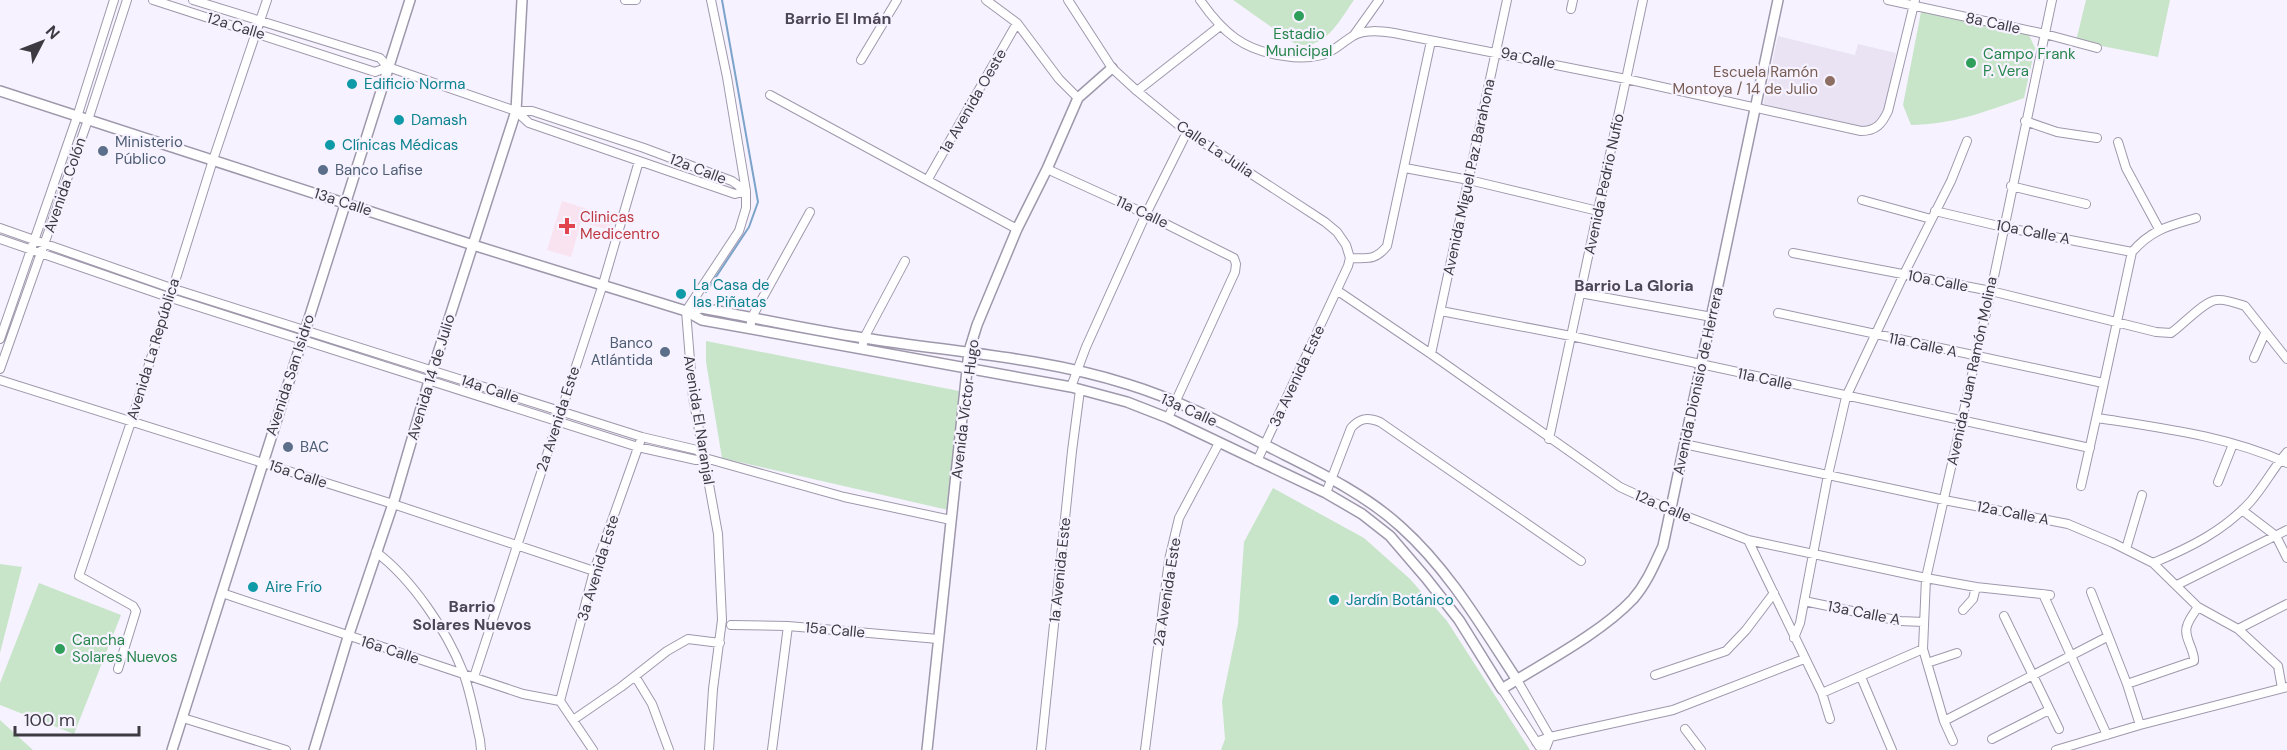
<svg xmlns="http://www.w3.org/2000/svg" width="2287" height="750" font-family="'DM Sans',sans-serif">
<style>
.commercial{fill:#fae3f0}
.built{fill:#e9e3f4}
.green{fill:#c8e5ca}
.lines{fill:none;stroke-linecap:round;stroke-linejoin:round}
.stream{stroke:#7ca4cb;stroke-width:2}
.minor-casing{stroke:#9f98ac;stroke-width:10}
.tertiary-casing{stroke:#9f98ac;stroke-width:12}
.minor{stroke:#fff;stroke-width:8}
.tertiary{stroke:#fff;stroke-width:9}
.leisure-dot{fill:#2e9e5b;stroke:#f7f2ff;stroke-width:2}
.education-dot{fill:#8d6e63;stroke:#f7f2ff;stroke-width:2}
.culture-dot{fill:#0f9aa8;stroke:#f7f2ff;stroke-width:2}
.service-dot{fill:#5c6f8a;stroke:#f7f2ff;stroke-width:2}
.health-dot{fill:#e0444e;stroke:#f7f2ff;stroke-width:2}
.labels{text-anchor:middle;stroke-width:4.5;stroke-linejoin:round;paint-order:stroke}
.street-label{font-size:15px;fill:#3d3a42;stroke:#f7f2ff}
.leisure-label{font-size:15px;fill:#27864d;stroke:#f7f2ff;text-anchor:start}
.education-label{font-size:15px;fill:#785e54;stroke:#f7f2ff;text-anchor:end}
.culture-label{font-size:15px;fill:#0d838f;stroke:#f7f2ff;text-anchor:start}
.service-label{font-size:15px;fill:#4e5e75;stroke:#f7f2ff;text-anchor:start}
.health-label{font-size:15px;fill:#be3a42;stroke:#f7f2ff;text-anchor:start}
.neighbourhood-label{font-size:16px;font-weight:bold;fill:#4c4657;stroke:#f7f2ff}
</style>
<rect width="100%" height="100%" fill="#f7f2ff"/>
<!-- commercial -->
<path class="commercial" d="M562,201L613,217L609,230L581,222L571,257L547,250Z"/>
<!-- built -->
<path class="built" d="M1778,36L1855,55L1858,44L1896,53L1885,112L1876,126L1869,128L1763,106Z"/>
<!-- green -->
<path class="green" d="M1233,0H1354C1339,21 1324,53 1294,43Z
M2086,0H2170L2158,57L2076,41Z
M1921,12L2029,35L2035,48L2024,98C1987,111 1951,125 1911,125L1903,105Z
M706,341L959,391L948,510L722,458L706,362Z
M1273,488L1364,538L1410,579L1447,621L1530,750H1221L1225,739L1222,701L1238,624L1244,542Z
M0,564L22,567L0,653Z
M39,583L121,615L74,734L0,705V683Z
M0,720L33,750H0Z"/>
<g class="lines">
<!-- stream -->
<path class="stream" d="M706,292L749,227L758,202L722,0"/>
<defs>
<path id="minor" d="M153,0L375,72L388,67
M193,0L380,58L388,67L516,111H532L644,148L732,181L746,191
M625,0H636
M986,0L1017,23L1059,79L1078,98
M1068,0L1112,68L1137,91L1187,132L1325,222L1337,232L1346,245L1350,258L1348,266L1257,461
M1200,0C1223,33 1244,51 1285,56C1296,58 1310,58 1322,55C1335,51 1341,43 1353,36C1364,29 1381,31 1394,33L1626,79L1861,131C1876,131 1882,124 1888,111L1915,0
M1888,0L2045,34L2097,48
M1571,9L1573,0
M1354,35L1379,0
M861,60L897,0
M1137,91L1220,26
M770,95L1017,229
M516,111L529,123L735,194L746,191
M2025,121L2057,132L2097,138
M2118,142L2126,168L2159,229
M1405,168L1469,180L1598,211
M1047,169L1146,214L1234,258L1236,264L1235,272L1168,418
M928,179L1017,23
M2011,186L2086,204
M1862,200L1931,219
M1935,211L2003,227L2132,252
M0,228L171,288L642,437L697,450L705,458L844,497L951,520
M0,239L168,297L638,447L696,460L705,458
M1793,253L1991,291L2156,332L2171,333C2183,325 2205,300 2217,300C2225,299 2236,303 2245,306L2287,359
M1350,258C1367,258 1375,261 1387,246L1431,41
M1338,291L1431,354L1620,487L1670,510L1748,540L1926,578L1976,587L2050,595
M1580,293L1712,317
M1441,311L1571,336L2090,448
M1778,313L2103,383
M750,329L752,317L810,212
M0,339L77,117L114,0
M862,349L864,338L905,261
M1431,354L1507,0
M2254,358L2265,333
M0,369L88,120L127,0
M0,380L393,504L594,571
M1071,387L1086,347L1146,214L1184,138
M2098,418C2161,428 2228,436 2287,463
M1549,439L1643,0
M1684,444L1944,500L2068,524L2113,543L2153,563L2198,607L2238,629L2278,666L2282,688
M2218,482L2233,444
M2081,486C2099,408 2115,330 2132,252C2152,229 2169,226 2196,218
M1326,493L1351,428C1360,418 1367,417 1380,422L1581,561
M2242,510L2276,536L2287,558
M1748,540L1822,693L1830,719
M2126,549L2142,495
M376,552C412,579 447,631 463,672C471,694 475,718 480,740L481,750
M2153,563C2189,548 2224,531 2251,501C2264,486 2274,467 2287,452
M2177,585L2287,530
M2091,592L2127,684L2140,725
M222,593L523,694L560,701
M2043,594L2107,735
M1804,601L1900,621L1924,622
M1963,610L1973,599L1976,587
M2004,616L2059,729
M731,625L788,626L938,639
M2238,629L2287,604
M1794,638L1800,623L1828,475L1846,397L1904,274L1951,181L1967,141
M1927,663L1957,653
M118,669L136,611L133,606L79,576L131,422L213,160L267,0
M1655,675L1726,651L1746,630L1774,593
M635,676L652,704L669,750
M474,677L603,284L639,161
M1861,677L1892,750
M1517,680L1550,737L1545,750
M2127,684L2194,661C2195,650 2183,637 2187,626C2189,619 2194,613 2198,607
M1502,689L1539,746
M1822,693L1923,649
M560,701L594,571L640,442
M560,701L593,750
M183,718L286,750
M573,720L621,687L667,651L688,639L720,643
M1944,721L2107,637
M1685,729L1701,750
M1992,739L2049,710
M1953,741L1944,721L1923,649L1926,578L1991,291L2052,0
M1536,742L1550,737L1673,710L1804,659
M709,750L713,689L722,620L718,534L693,397L686,311L739,231L746,208V191L727,77L711,0
M772,750L788,626
M1041,750L1072,451L1080,390
M1145,750L1169,560L1179,518L1219,443
M2056,750L2140,725L2287,687"/>
<path id="tertiary" d="M0,91L473,245L686,311L702,320L1071,387L1127,402L1168,418L1326,493L1362,514L1390,536L1426,578L1459,620L1502,689C1543,663 1600,634 1633,599C1647,583 1654,565 1663,546L1778,0
M686,311L702,308C756,318 809,330 864,338C951,352 1042,357 1127,384C1180,400 1232,428 1281,453C1323,474 1366,495 1401,527C1449,570 1482,627 1517,680
M172,750L410,0
M314,750L348,637L393,504L429,381L516,111L522,0
M927,750L969,351L977,325L1017,229L1047,169L1078,98L1112,68"/>
</defs>
<!-- minor casing -->
<use href="#minor" class="minor-casing"/>
<!-- tertiary casing -->
<use href="#tertiary" class="tertiary-casing"/>
<!-- minor -->
<use href="#minor" class="minor"/>
<!-- tertiary -->
<use href="#tertiary" class="tertiary"/>
</g>
<!-- markers -->
<g class="leisure-dot">
<circle cx="1299" cy="16" r="6"/>
<circle cx="1971" cy="63" r="6"/>
<circle cx="60" cy="649" r="6"/>
</g>
<circle class="education-dot" cx="1830" cy="81" r="6"/>
<g class="culture-dot">
<circle cx="352" cy="84" r="6"/>
<circle cx="399" cy="120" r="6"/>
<circle cx="330" cy="145" r="6"/>
<circle cx="681" cy="294" r="6"/>
<circle cx="253" cy="587" r="6"/>
<circle cx="1334" cy="600" r="6"/>
</g>
<g class="service-dot">
<circle cx="103" cy="151" r="6"/>
<circle cx="323" cy="170" r="6"/>
<circle cx="665" cy="352" r="6"/>
<circle cx="288" cy="447" r="6"/>
</g>
<path class="health-dot" d="M564 217h6v6h6v6h-6v6h-6v-6h-6v-6h6z"/>
<g class="labels">
<!-- street labels -->
<g class="street-label">
<text transform="translate(1993 23) rotate(12)" y="5">8a Calle</text>
<text transform="translate(236 26) rotate(17)" y="5">12a Calle</text>
<text transform="translate(1528 58) rotate(12)" y="5">9a Calle</text>
<text transform="translate(973 101) rotate(-60)" y="5">1a Avenida Oeste</text>
<text transform="translate(1215 149) rotate(34)" y="5">Calle La Julia</text>
<text transform="translate(698 169) rotate(21)" y="5">12a Calle</text>
<text transform="translate(1469 177) rotate(-78)" y="5">Avenida Miguel Paz Barahona</text>
<text transform="translate(1604 184) rotate(-78)" y="5">Avenida Pedrio Nufio</text>
<text transform="translate(65 185) rotate(-71)" y="5">Avenida Colón</text>
<text transform="translate(343 202) rotate(18)" y="5">13a Calle</text>
<text transform="translate(1142 212) rotate(25)" y="5">11a Calle</text>
<text transform="translate(2033 232) rotate(11)" y="5">10a Calle A</text>
<text transform="translate(1938 281) rotate(11)" y="5">10a Calle</text>
<text transform="translate(1923 345) rotate(12)" y="5">11a Calle A</text>
<text transform="translate(153 349) rotate(-73)" y="5">Avenida La República</text>
<text transform="translate(1972 371) rotate(-78)" y="5">Avenida Juan Ramón Molina</text>
<text transform="translate(290 375) rotate(-72)" y="5">Avenida San Isidro</text>
<text transform="translate(1297 376) rotate(-65)" y="5">3a Avenida Este</text>
<text transform="translate(431 377) rotate(-73)" y="5">Avenida 14 de Julio</text>
<text transform="translate(1765 379) rotate(12)" y="5">11a Calle</text>
<text transform="translate(1698 381) rotate(-78)" y="5">Avenida Dionisio de Herrera</text>
<text transform="translate(490 389) rotate(18)" y="5">14a Calle</text>
<text transform="translate(965 409) rotate(-83)" y="5">Avenida Víctor Hugo</text>
<text transform="translate(1189 410) rotate(24)" y="5">13a Calle</text>
<text transform="translate(558 419) rotate(-72)" y="5">2a Avenida Este</text>
<text transform="translate(699 420) rotate(81)" y="5">Avenida El Naranjal</text>
<text transform="translate(298 474) rotate(18)" y="5">15a Calle</text>
<text transform="translate(1663 506) rotate(23)" y="5">12a Calle</text>
<text transform="translate(2013 513) rotate(11)" y="5">12a Calle A</text>
<text transform="translate(598 568) rotate(-73)" y="5">3a Avenida Este</text>
<text transform="translate(1060 570) rotate(-84)" y="5">1a Avenida Este</text>
<text transform="translate(1167 592) rotate(-81)" y="5">2a Avenida Este</text>
<text transform="translate(1864 613) rotate(11)" y="5">13a Calle A</text>
<text transform="translate(835 630) rotate(5)" y="5">15a Calle</text>
<text transform="translate(390 650) rotate(18)" y="5">16a Calle</text>
</g>
<!-- leisure labels -->
<g class="leisure-label">
<text x="1299" y="39" text-anchor="middle">Estadio<tspan x="1299" dy="17">Municipal</tspan></text>
<text x="1983" y="59">Campo Frank<tspan x="1983" dy="17">P. Vera</tspan></text>
<text x="72" y="645">Cancha<tspan x="72" dy="17">Solares Nuevos</tspan></text>
</g>
<!-- education labels -->
<g class="education-label">
<text x="1818" y="77">Escuela Ramón<tspan x="1818" dy="17">Montoya / 14 de Julio</tspan></text>
</g>
<!-- culture labels -->
<g class="culture-label">
<text x="364" y="89">Edificio Norma</text>
<text x="411" y="125">Damash</text>
<text x="342" y="150">Clínicas Médicas</text>
<text x="693" y="290">La Casa de<tspan x="693" dy="17">las Piñatas</tspan></text>
<text x="265" y="592">Aire Frío</text>
<text x="1346" y="605">Jardín Botánico</text>
</g>
<!-- service labels -->
<g class="service-label">
<text x="115" y="147">Ministerio<tspan x="115" dy="17">Público</tspan></text>
<text x="335" y="175">Banco Lafise</text>
<text x="653" y="348" text-anchor="end">Banco<tspan x="653" dy="17">Atlántida</tspan></text>
<text x="300" y="452">BAC</text>
</g>
<!-- health labels -->
<g class="health-label">
<text x="580" y="222">Clinicas<tspan x="580" dy="17">Medicentro</tspan></text>
</g>
<!-- neighbourhood labels -->
<g class="neighbourhood-label">
<text x="838" y="24">Barrio El Imán</text>
<text x="1634" y="291">Barrio La Gloria</text>
<text x="472" y="612">Barrio<tspan x="472" dy="18">Solares Nuevos</tspan></text>
</g>
</g>
<!-- north arrow -->
<g transform="translate(42 42) rotate(48)" stroke="#f7f2ff" stroke-width="4.5" paint-order="stroke">
<path d="M0-4.5L10 22L0 15L-10 22Z" fill="#3d3a42"/>
<text y="-9" font-size="16" font-weight="bold" text-anchor="middle" fill="#3d3a42">N</text>
</g>
<!-- scale -->
<path d="M15 726v9h124v-9" fill="none" stroke="#3d3a42" stroke-width="3"/>
<text x="24" y="726" font-size="18" fill="#3d3a42" stroke="#f7f2ff" stroke-width="4.5" paint-order="stroke">100 m</text>
</svg>
